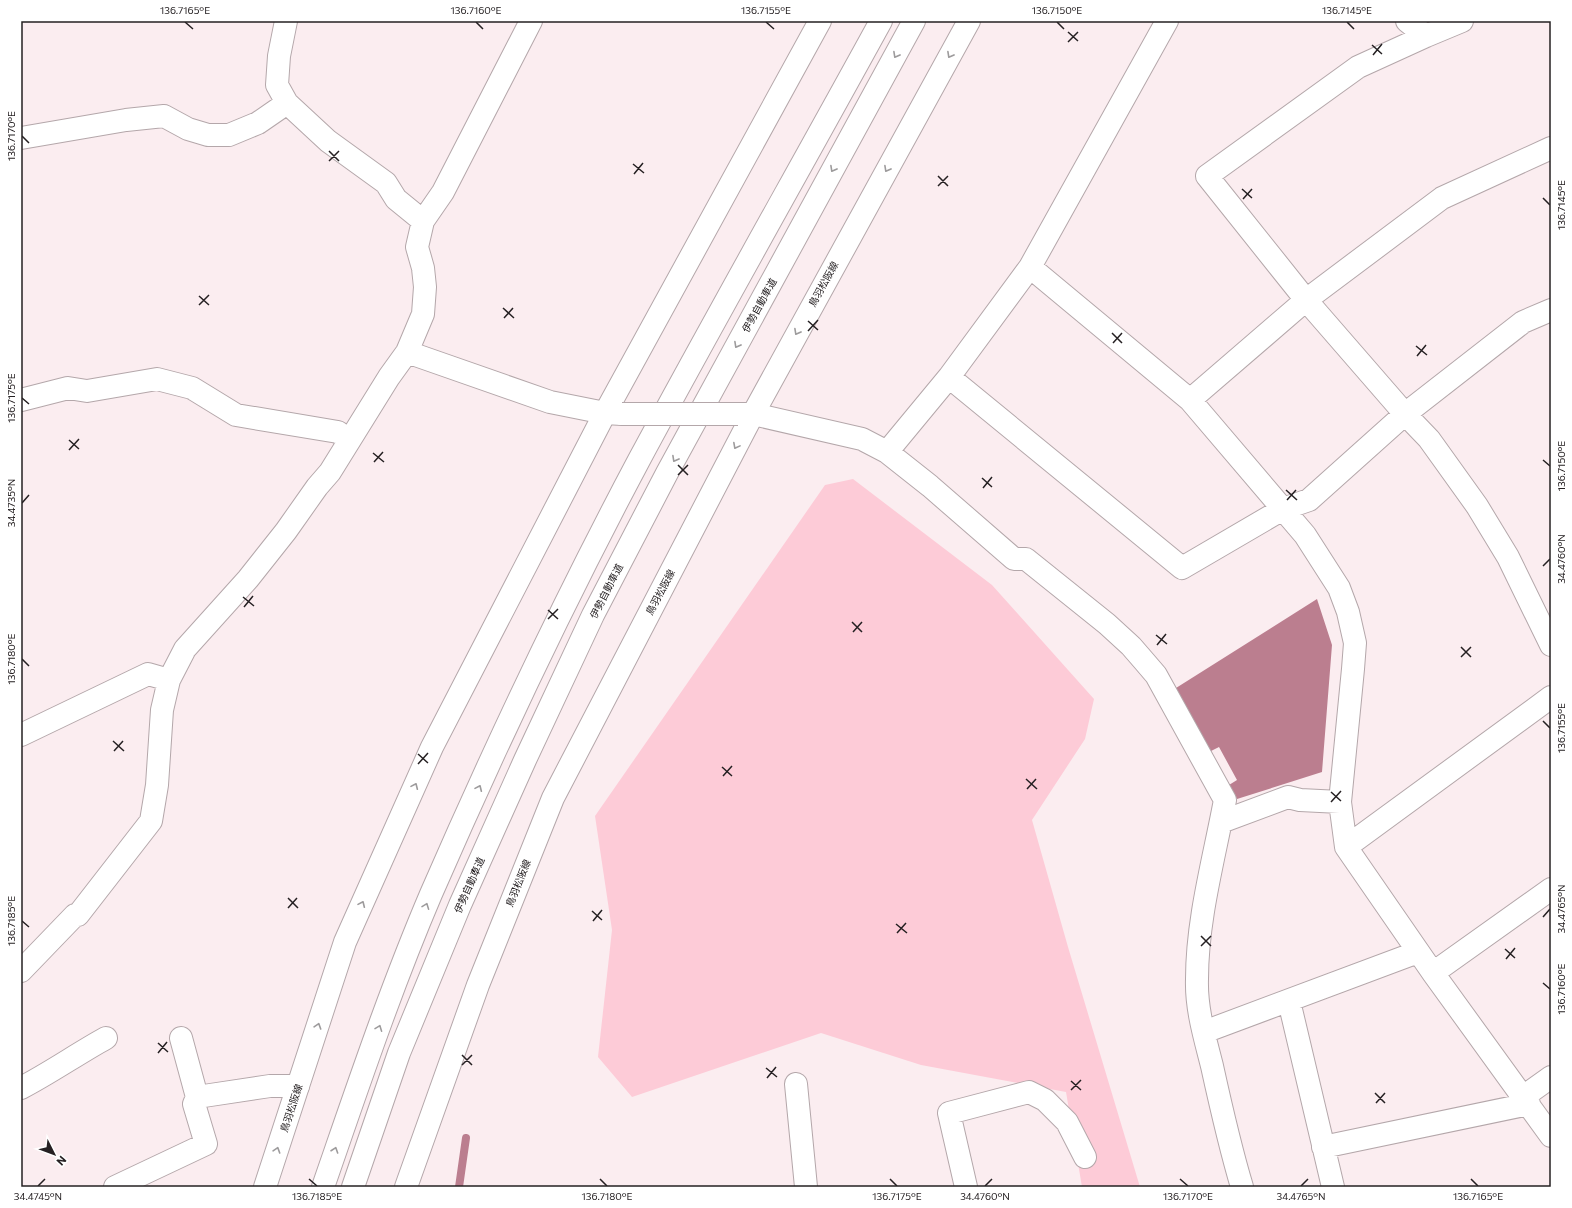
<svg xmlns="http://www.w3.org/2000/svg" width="1572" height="1208" font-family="Commissioner,'Noto Sans JP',sans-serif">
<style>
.green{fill:#fdcbd7}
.water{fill:#bb7e8f}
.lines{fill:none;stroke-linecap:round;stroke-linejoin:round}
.stream{stroke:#bb7e8f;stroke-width:8}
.minor-casing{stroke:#b4a7aa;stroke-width:24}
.primary-casing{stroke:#b4a7aa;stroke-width:24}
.motorway-casing{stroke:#b4a7aa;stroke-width:24}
.minor{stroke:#fff;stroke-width:22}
.primary{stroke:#fff;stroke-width:22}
.motorway{stroke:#fff;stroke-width:22}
.minor-bridge-casing{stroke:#b4a7aa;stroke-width:24;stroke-linecap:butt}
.minor-bridge{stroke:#fff;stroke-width:22}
.oneway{stroke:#9d9b9c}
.ticks{fill:none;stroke:#252022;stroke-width:1.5}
.labels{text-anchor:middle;stroke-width:3.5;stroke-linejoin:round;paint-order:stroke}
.street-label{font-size:10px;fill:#252022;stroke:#fff}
.neatline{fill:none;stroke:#252022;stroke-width:1.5}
.ticks-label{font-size:10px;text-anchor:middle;fill:#252022}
</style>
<rect width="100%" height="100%" fill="#fbedf0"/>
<!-- green -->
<path class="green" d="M853,479L992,585L1094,699L1085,739L1032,820L1068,947L1140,1187H1082L1066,1092L921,1065L821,1033L632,1097L598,1057L612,930L595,816L825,485Z"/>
<!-- water -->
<path class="water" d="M1317,599L1332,645L1322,772L1237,799L1229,785L1237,780L1219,747L1209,752L1176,688Z"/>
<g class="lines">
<!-- stream -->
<path class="stream" d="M459,1187L466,1138"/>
<defs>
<path id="minor" d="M286,21L279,56L277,85L287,103L328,141L386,183L396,199L423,221
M1407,21L1426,36L1358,67L1207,176L1306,300L1405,414L1429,439L1477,506L1508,557L1551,645
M1426,36L1462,21
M21,138L126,120L164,116L188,129L208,135H229L258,123L287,103
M1551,148L1442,198L1306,300L1190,400L1305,535L1339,588L1348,612L1355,643L1353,669L1340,802L1346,847L1433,973L1551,1136
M1030,267L1190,400
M407,352L550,402L605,413L622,414
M949,377L1182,568L1283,509L1309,500L1405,414L1523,322L1551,310
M21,400L68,388L87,391L157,379L192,388L236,415L338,432L349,441
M738,414H753L862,439L887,452L930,486L1014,559H1026L1107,624L1131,646L1144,661L1156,675L1225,800C1214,859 1197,919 1197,979C1196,1009 1205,1038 1212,1066C1221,1107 1230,1147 1242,1187
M887,452L949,377L1030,267L1167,21
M21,735L148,674L169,680
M1221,822L1288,797L1300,800L1340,802
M1346,847L1551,697
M21,971L75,915H78L151,821L157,785L162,710L169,680L185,649L248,579L286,531L317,487L330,472L389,377L407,352L423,314L425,287L423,268L417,247L423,221L443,192L531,21
M1433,973L1551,889
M1289,1001L1333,1187
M1204,1032L1418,952
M181,1038L197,1097
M796,1084L806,1187
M21,1088C50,1073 77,1054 106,1038
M1523,1097L1551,1077
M1323,1147L1529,1104
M115,1187L206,1144L194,1104L197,1097L270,1086H298
M966,1187L949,1113L1029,1092L1045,1100L1067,1122L1085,1157"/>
<path id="primary" d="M265,1187L345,942L432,747L605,413L820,21
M406,1187L478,985L553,798L753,414L969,21"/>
<path id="motorway" d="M323,1187C357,1089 390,990 431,894C495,747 564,601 639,460C718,313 801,167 881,21
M353,1187L399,1053L460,905L525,760L593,615L667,473L914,21"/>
</defs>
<!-- minor casing -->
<use href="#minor" class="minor-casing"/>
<!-- primary casing -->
<use href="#primary" class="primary-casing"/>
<!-- motorway casing -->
<use href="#motorway" class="motorway-casing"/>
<!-- minor -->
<use href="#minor" class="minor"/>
<!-- primary -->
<use href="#primary" class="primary"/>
<!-- motorway -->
<use href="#motorway" class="motorway"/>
<defs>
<path id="minor-bridge" d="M622,414H738"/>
</defs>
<!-- minor-bridge casing -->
<use href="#minor-bridge" class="minor-bridge-casing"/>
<!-- minor-bridge -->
<use href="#minor-bridge" class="minor-bridge"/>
</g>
<!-- one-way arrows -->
<defs><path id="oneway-chevron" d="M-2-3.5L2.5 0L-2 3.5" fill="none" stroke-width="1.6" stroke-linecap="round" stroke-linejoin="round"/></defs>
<g class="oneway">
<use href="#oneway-chevron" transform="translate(896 55) rotate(119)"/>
<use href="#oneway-chevron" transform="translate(950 55) rotate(119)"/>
<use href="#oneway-chevron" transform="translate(833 169) rotate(119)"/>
<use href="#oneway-chevron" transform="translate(887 169) rotate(119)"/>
<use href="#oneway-chevron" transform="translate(797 332) rotate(119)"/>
<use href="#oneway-chevron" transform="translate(737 345) rotate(119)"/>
<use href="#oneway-chevron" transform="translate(736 446) rotate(118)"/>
<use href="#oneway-chevron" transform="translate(675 459) rotate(119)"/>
<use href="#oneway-chevron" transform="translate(415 786) rotate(-66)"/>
<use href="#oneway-chevron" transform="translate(479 788) rotate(-66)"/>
<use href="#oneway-chevron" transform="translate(362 904) rotate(-66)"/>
<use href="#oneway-chevron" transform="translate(426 906) rotate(-69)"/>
<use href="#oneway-chevron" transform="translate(318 1026) rotate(-72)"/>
<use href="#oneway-chevron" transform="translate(379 1028) rotate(-69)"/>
<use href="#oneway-chevron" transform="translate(277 1150) rotate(-72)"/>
<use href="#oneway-chevron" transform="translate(335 1150) rotate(-71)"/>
</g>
<!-- ticks -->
<path class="ticks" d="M185,22L193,29M476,22L483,29M766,22L774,29M1057,22L1064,29M1347,22L1354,29M1068,32L1078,41M1068,42L1078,32M1372,45L1382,54M1373,55L1382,44M22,136L29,143M329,151L339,161M329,161L339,151M633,164L644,173M634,174L643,163M938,176L948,186M938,186L948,176M1242,189L1252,198M1543,198L1550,205M1243,199L1252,189M199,296L209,305M199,305L209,295M503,308L514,318M504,318L513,308M808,321L818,330M808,331L818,320M1112,333L1122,343M1113,343L1122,333M1416,346L1427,355M1417,356L1426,345M22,398L29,404M69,440L79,449M69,450L79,439M373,453L384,462M1543,460L1550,466M374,462L383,452M678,465L688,475M678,475L688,465M982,478L992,487M983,488L992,477M1286,490L1297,500M1287,500L1296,490M22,503L29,495M1543,566L1550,559M243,597L254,606M244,607L253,596M548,610L558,619M548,619L558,609M852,622L862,632M853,632L862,622M1156,635L1167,644M1157,645L1166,634M1461,647L1471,657M1461,657L1471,647M22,659L29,666M1543,721L1550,728M113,741L124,751M114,751L123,741M418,754L428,763M418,764L428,753M722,767L732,776M723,776L732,766M1026,779L1037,789M1027,789L1036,779M1331,792L1341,801M1331,802L1341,791M288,898L298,908M288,908L297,898M592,911L602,920M1543,917L1550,909M22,921L29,927M593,921L602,910M896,924L907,933M897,933L906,923M1201,936L1211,946M1201,946L1211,936M1505,949L1515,958M1506,959L1515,948M1543,983L1550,989M158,1043L168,1052M158,1053L167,1042M462,1055L472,1065M462,1065L472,1055M766,1068L777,1077M767,1078L776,1067M1071,1081L1081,1090M1071,1090L1081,1080M1375,1093L1385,1103M1376,1103L1385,1093M309,1179L317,1186M600,1179L607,1186M890,1179L897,1186M1180,1179L1188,1186M1471,1179L1478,1186M38,1186L45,1179M985,1186L992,1179M1301,1186L1308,1179"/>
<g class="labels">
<!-- street labels -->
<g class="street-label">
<text transform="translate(823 284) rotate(-61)" y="4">鳥羽松阪線</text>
<text transform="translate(759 305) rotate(-61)" y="4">伊勢自動車道</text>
<text transform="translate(606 591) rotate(-63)" y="4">伊勢自動車道</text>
<text transform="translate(660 592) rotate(-62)" y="4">鳥羽松阪線</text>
<text transform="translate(518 883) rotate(-68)" y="4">鳥羽松阪線</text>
<text transform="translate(469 885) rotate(-66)" y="4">伊勢自動車道</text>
<text transform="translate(291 1108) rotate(-72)" y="4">鳥羽松阪線</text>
</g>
</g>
<!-- border -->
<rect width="1572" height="1208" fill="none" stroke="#ffffff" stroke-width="44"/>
<!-- north arrow -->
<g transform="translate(54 1154) rotate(132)" stroke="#ffffff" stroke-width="3" paint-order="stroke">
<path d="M0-3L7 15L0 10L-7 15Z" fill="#252022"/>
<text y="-6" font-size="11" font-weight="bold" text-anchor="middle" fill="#252022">N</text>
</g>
<rect x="22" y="22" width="1528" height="1164" class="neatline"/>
<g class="ticks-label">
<text x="185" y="14">136.7165°E</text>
<text x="476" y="14">136.7160°E</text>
<text x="766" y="14">136.7155°E</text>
<text x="1057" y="14">136.7150°E</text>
<text x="1347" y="14">136.7145°E</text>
<text transform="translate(11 136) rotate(-90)" y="4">136.7170°E</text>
<text transform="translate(1561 205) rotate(-90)" y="4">136.7145°E</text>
<text transform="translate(11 398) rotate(-90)" y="4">136.7175°E</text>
<text transform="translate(1561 466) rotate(-90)" y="4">136.7150°E</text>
<text transform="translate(11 503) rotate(-90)" y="4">34.4735°N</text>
<text transform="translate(1561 559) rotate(-90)" y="4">34.4760°N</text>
<text transform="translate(11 659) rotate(-90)" y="4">136.7180°E</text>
<text transform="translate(1561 728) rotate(-90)" y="4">136.7155°E</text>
<text transform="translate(1561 909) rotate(-90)" y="4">34.4765°N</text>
<text transform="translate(11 921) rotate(-90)" y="4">136.7185°E</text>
<text transform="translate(1561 989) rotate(-90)" y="4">136.7160°E</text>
<text x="38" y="1200">34.4745°N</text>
<text x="317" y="1200">136.7185°E</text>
<text x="607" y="1200">136.7180°E</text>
<text x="897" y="1200">136.7175°E</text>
<text x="985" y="1200">34.4760°N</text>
<text x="1188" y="1200">136.7170°E</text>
<text x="1301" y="1200">34.4765°N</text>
<text x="1478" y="1200">136.7165°E</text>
</g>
</svg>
